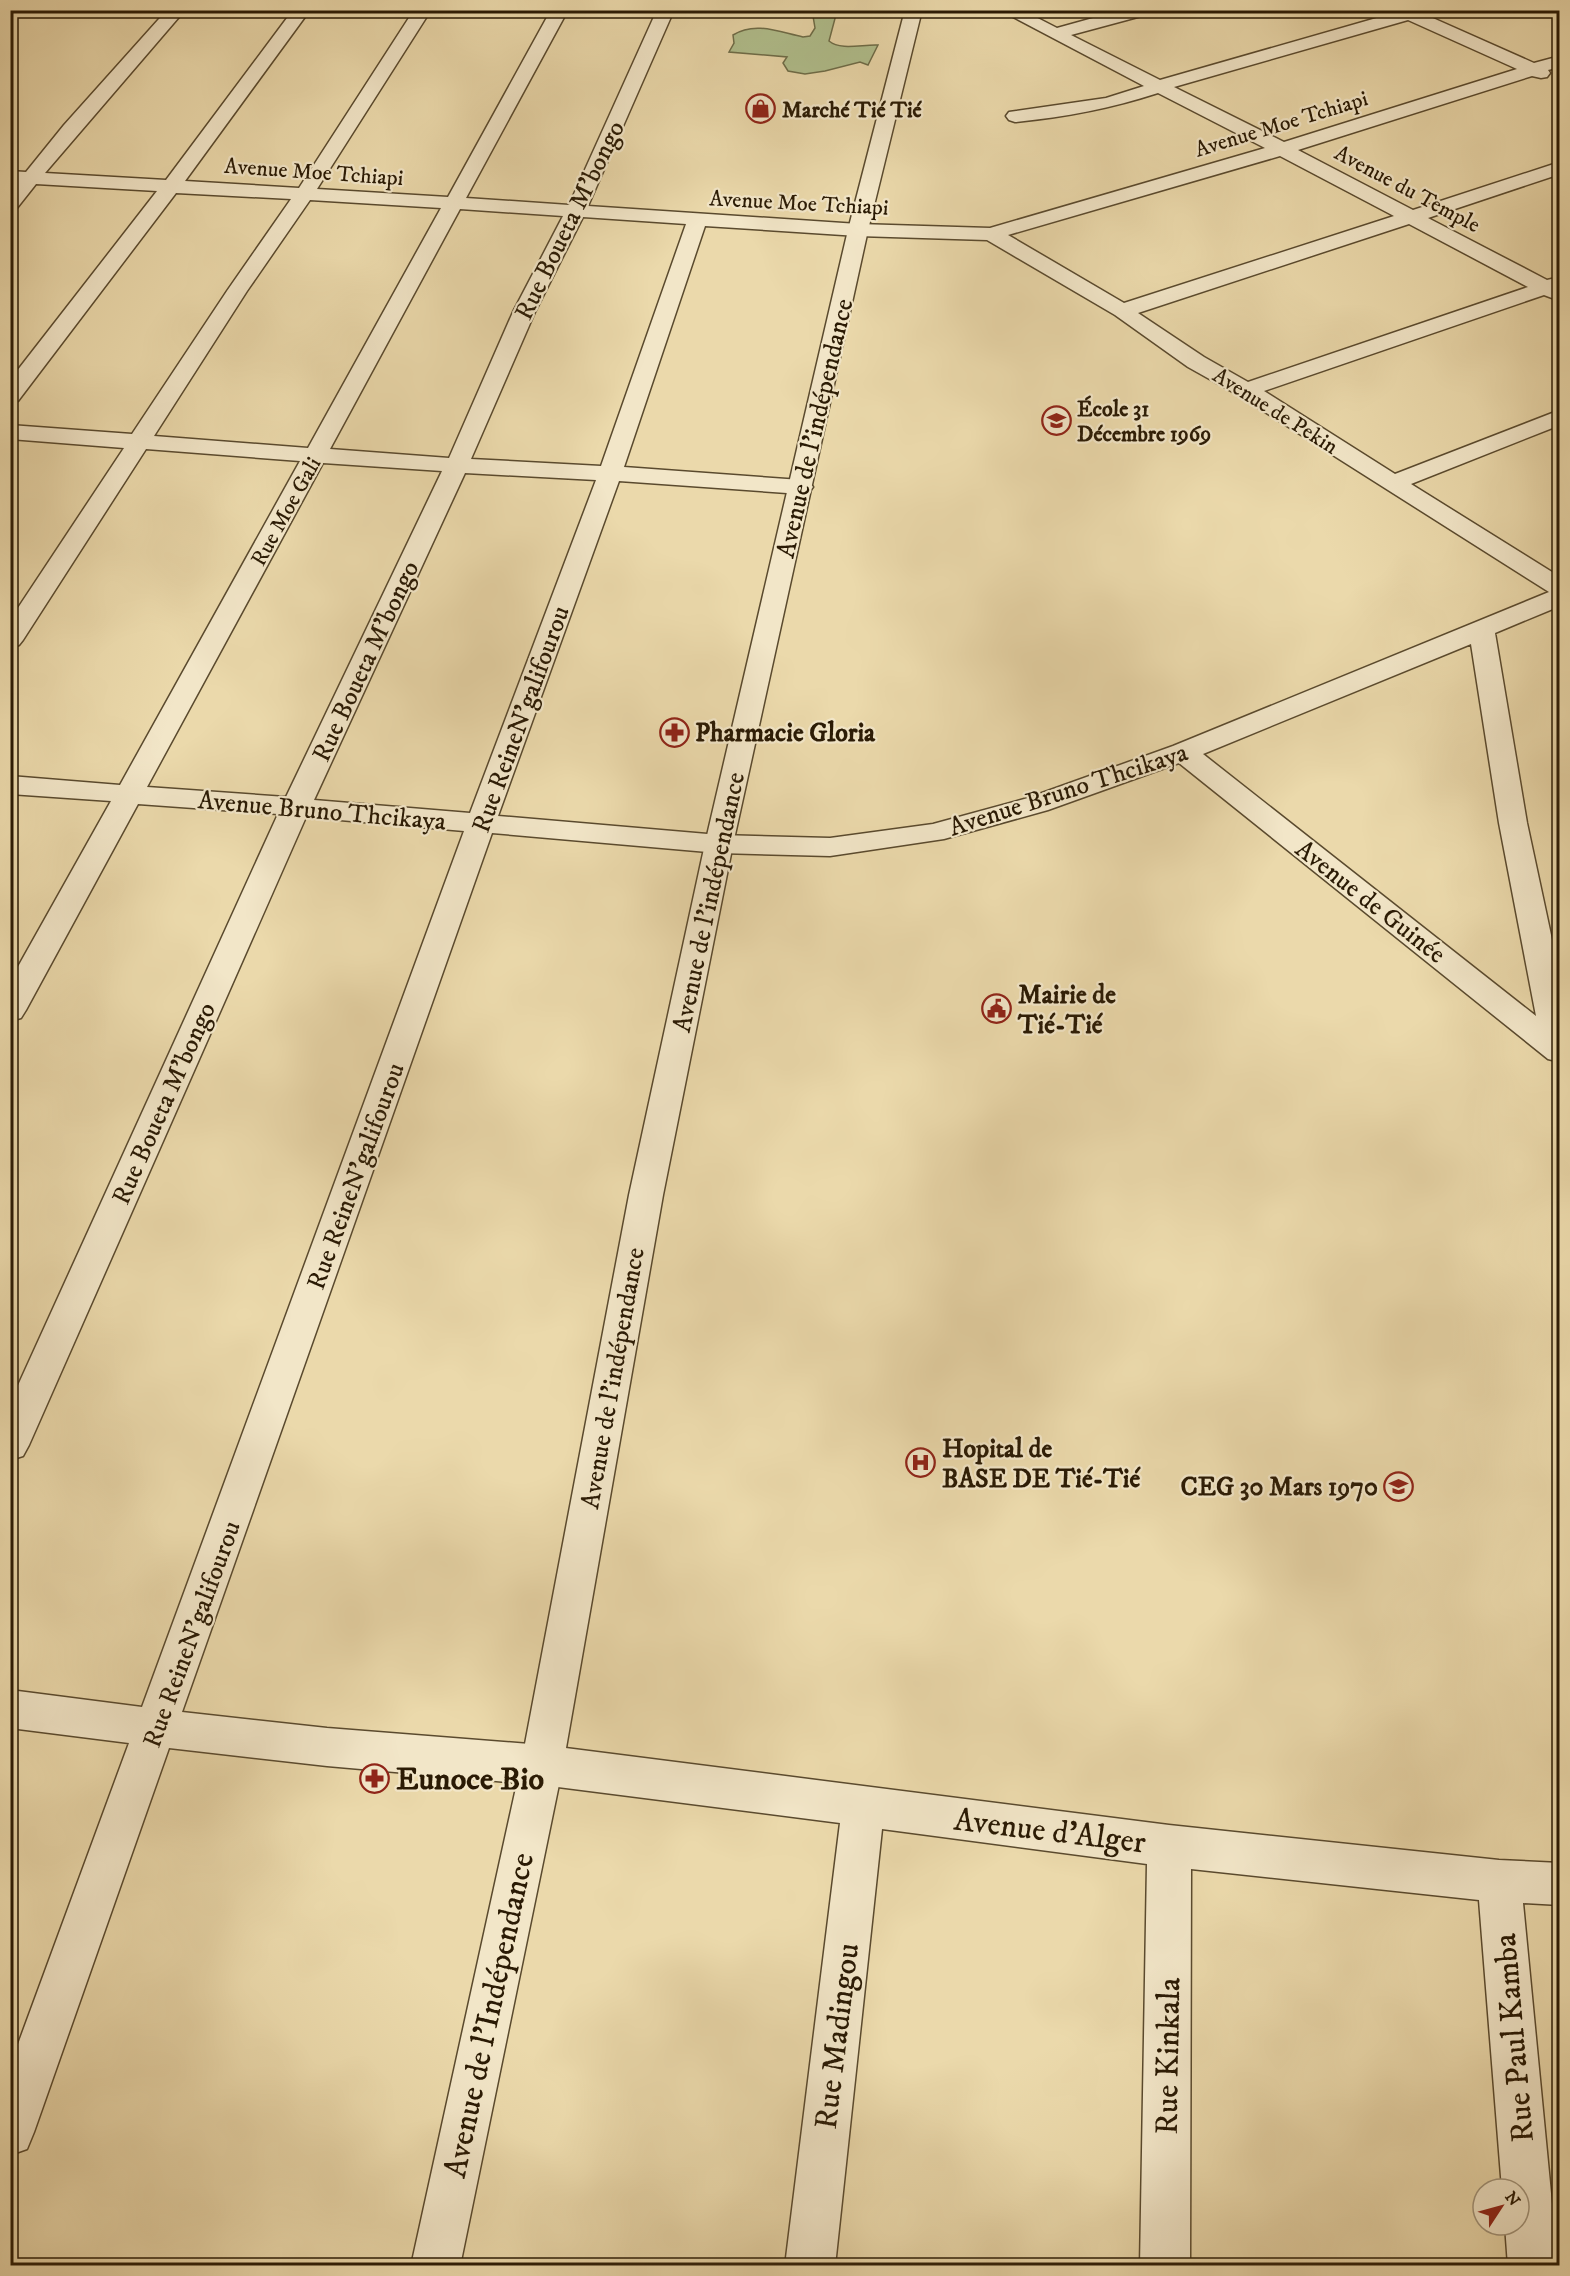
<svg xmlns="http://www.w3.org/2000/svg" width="1570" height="2276" font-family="'IM FELL DW Pica',serif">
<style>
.green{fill:#b1c08e;stroke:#6e6d49;stroke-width:1.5}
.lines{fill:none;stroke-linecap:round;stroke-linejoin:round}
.minor-casing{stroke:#5a4a2e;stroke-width:3}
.tertiary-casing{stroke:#5a4a2e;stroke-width:3}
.minor{fill:#f2e6c8;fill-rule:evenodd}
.tertiary{fill:#f2e6c8;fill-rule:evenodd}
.labels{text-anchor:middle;stroke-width:4.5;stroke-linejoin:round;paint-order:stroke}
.far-poi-label{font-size:22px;font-weight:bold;fill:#2a1a04;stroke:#f2e6c8;text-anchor:start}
.far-street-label{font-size:22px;fill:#2a1a04;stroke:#f2e6c8}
.street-label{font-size:26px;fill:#2a1a04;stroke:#f2e6c8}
.poi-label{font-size:26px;font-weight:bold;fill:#2a1a04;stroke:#f2e6c8;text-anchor:start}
.near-poi-label{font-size:32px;font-weight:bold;fill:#2a1a04;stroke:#f2e6c8;text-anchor:start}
.near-street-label{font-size:32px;fill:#2a1a04;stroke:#f2e6c8}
</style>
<rect width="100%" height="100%" fill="#ebd9ab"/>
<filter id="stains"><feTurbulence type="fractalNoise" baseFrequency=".00333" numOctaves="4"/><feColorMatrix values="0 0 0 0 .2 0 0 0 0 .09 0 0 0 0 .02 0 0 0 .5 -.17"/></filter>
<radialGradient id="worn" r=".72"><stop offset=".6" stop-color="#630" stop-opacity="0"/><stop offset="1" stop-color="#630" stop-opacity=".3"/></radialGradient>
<!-- green -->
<path class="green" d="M812,10L837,11L829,41C841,51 863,44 878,45L868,65L860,62L825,71L805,74L788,71L783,63L787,57L729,52L734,43L733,35C755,21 779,32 803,37L810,36L815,28Z"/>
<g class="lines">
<defs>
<path id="minor" d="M167,10H185L45,173L166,180L293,10H310L185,181L299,188L414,10H431L317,189L448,197L551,10H568L466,198L569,205L657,10H674L588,206L858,224L990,228L1265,148L1158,93C1109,109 1066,117 1015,122L1009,120L1006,116L1009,112L1106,98L1144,86L1000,10H1022L1057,28L1122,10H1151L1149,14L1071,35L1160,80L1394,13L1392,10H1433L1426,15L1534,63L1560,56V67L1548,70L1550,73L1547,77L1541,78L1532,76L1298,150L1413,210L1560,162V174L1428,218L1547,280L1560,277V301L1544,295L1264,391L1395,474L1560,410V425L1411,484L1560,577V606L1495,633L1527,823L1560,977V1062L1548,1059L1179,763L1048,810L944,839L830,856L719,853L492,833L182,1712L327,1728L542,1745L1169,1825L1499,1860L1560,1863V1905L1523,1903L1558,2266H1508L1505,2225H1519V2189H1502L1479,1900L1191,1869L1190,2266H1140L1147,1864L882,1829L835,2266H785L840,1823L542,1785L327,1766L169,1748L34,2132L27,2149L10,2155V2066L129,1743L10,1728V1690L142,1707L464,831L306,817L29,1445L23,1456L10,1460V1403L278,814L138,804L26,1010L21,1018L10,1021V981L111,801L10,794V776L120,785L300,461L146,449L23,640L19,645L10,648V620L124,448L10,439V425L132,434L227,291L291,199L176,193L18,401L10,403V380L157,191L36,184L17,208L10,210V191L17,183H10V171L26,172L64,125ZM1408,20L1517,69L1284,142L1174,87ZM1280,156L1394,216L1124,303L1008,235ZM310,200L441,208L308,448L154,436L247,291ZM460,209L563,216L513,312L449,458L330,449ZM583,217L686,224L601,466L471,459L535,312ZM1409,224L1528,287L1248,382L1204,357L1138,313ZM705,226L858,236L987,240L1115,315L1188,367L1238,395L1549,592L1173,746L1028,798L933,824L830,838L719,835L498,816L619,481L801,494L809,492L813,487L809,482L801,480L624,467ZM323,463L442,471L286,797L147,787ZM465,473L596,480L470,813L314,800ZM1471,644L1499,823L1536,1016L1203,754Z"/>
<path id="tertiary" d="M905,10H922L868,230L733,844L663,1195L563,1765L460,2266H411L521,1765L629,1195L705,844L848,230Z"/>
</defs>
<!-- minor casing -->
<use href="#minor" class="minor-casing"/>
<!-- tertiary casing -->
<use href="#tertiary" class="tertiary-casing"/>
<!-- minor -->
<use href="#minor" class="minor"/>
<!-- tertiary -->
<use href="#tertiary" class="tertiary"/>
</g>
<!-- icons -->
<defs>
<symbol id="shop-ring" viewBox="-11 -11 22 22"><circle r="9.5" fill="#f2e6c8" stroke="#8f2418" stroke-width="1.5"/><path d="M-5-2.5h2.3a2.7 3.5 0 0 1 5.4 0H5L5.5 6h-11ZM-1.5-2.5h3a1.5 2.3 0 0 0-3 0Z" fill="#8f2418"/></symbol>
<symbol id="school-ring" viewBox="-11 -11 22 22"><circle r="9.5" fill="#f2e6c8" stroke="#8f2418" stroke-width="1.5"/><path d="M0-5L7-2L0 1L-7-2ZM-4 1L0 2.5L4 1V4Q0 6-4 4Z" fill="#8f2418"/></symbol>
<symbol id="pharmacy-ring" viewBox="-11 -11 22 22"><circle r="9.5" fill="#f2e6c8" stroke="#8f2418" stroke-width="1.5"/><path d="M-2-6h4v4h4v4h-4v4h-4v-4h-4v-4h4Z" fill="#8f2418"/></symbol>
<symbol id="civic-ring" viewBox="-11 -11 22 22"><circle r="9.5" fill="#f2e6c8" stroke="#8f2418" stroke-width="1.5"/><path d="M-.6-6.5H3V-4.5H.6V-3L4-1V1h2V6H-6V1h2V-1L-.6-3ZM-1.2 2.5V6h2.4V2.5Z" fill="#8f2418"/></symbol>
<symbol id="hospital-ring" viewBox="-11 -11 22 22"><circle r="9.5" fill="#f2e6c8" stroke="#8f2418" stroke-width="1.5"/><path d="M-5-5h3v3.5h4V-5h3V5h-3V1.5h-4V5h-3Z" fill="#8f2418"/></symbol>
</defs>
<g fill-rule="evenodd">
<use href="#shop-ring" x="744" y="92" width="33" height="33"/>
<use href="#school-ring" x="1040" y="404" width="33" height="33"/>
<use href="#pharmacy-ring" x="658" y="716" width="33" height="33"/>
<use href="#civic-ring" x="980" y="992" width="33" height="33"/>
<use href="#hospital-ring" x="904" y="1446" width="33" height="33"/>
<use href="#school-ring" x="1382" y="1470" width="33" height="33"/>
<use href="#pharmacy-ring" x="358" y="1762" width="33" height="33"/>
</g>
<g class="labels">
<!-- far-poi labels -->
<g class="far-poi-label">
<text x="782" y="117">Marché Tié Tié</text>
<text x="1077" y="416">École 31<tspan x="1077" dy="25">Décembre 1969</tspan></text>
</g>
<!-- far-street labels -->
<g class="far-street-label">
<text transform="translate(1281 123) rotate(-17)" y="8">Avenue Moe Tchiapi</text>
<text transform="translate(314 171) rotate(4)" y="8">Avenue Moe Tchiapi</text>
<text transform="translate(1408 188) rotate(28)" y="8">Avenue du Temple</text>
<text transform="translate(799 202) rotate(3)" y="8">Avenue Moe Tchiapi</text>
<text transform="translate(1276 410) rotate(32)" y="8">Avenue de Pekin</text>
<text transform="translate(285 511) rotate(-61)" y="8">Rue Moe Gali</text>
</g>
<!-- street labels -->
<g class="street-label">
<text transform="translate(569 220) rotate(-64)" y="9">Rue Boueta M'bongo</text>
<text transform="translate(814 428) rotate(-77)" y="9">Avenue de l'indépendance</text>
<text transform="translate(365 661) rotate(-65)" y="9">Rue Boueta M'bongo</text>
<text transform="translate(520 719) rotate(-70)" y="9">Rue ReineN'galifourou</text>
<text transform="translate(1068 789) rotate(-18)" y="9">Avenue Bruno Thcikaya</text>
<text transform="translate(322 810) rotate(5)" y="9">Avenue Bruno Thcikaya</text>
<text transform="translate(1371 901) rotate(38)" y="9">Avenue de Guinée</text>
<text transform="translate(708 902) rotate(-78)" y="9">Avenue de l'indépendance</text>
<text transform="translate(163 1103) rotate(-66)" y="9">Rue Boueta M'bongo</text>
<text transform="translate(355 1176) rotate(-70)" y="9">Rue ReineN'galifourou</text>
<text transform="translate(612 1378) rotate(-80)" y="9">Avenue de l'indépendance</text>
<text transform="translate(191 1634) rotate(-70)" y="9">Rue ReineN'galifourou</text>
</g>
<!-- poi labels -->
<g class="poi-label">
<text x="695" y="741">Pharmacie Gloria</text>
<text x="1018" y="1003">Mairie de<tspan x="1018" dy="30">Tié-Tié</tspan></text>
<text x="942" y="1457">Hopital de<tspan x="942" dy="30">BASE DE Tié-Tié</tspan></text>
<text x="1378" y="1495" text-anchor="end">CEG 30 Mars 1970</text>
</g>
<!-- near-poi labels -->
<g class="near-poi-label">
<text x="396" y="1789">Eunoce Bio</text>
</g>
<!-- near-street labels -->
<g class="near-street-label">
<text transform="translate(1050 1830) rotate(7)" y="11">Avenue d'Alger</text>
<text transform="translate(488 2015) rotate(-78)" y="11">Avenue de l'Indépendance</text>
<text transform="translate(836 2036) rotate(-83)" y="11">Rue Madingou</text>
<text transform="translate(1513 2038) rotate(-95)" y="11">Rue Paul Kamba</text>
<text transform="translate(1167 2056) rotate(-89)" y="11">Rue Kinkala</text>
</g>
</g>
<!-- margin -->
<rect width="1570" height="2276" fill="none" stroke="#ebd9ab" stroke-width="36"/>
<rect x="12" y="12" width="1546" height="2252" fill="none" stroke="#2a1a04" stroke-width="3"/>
<rect x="18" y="18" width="1534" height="2240" fill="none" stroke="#2a1a04" stroke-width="1.5"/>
<!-- north arrow -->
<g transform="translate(1501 2207) rotate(54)"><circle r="28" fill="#f2e6c8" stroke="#a2947a" stroke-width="1.5"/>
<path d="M0-4.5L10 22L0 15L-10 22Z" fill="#8f2418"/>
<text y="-9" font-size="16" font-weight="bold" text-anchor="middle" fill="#2a1a04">N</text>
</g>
<rect width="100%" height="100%" filter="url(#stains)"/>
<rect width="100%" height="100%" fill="url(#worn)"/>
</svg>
